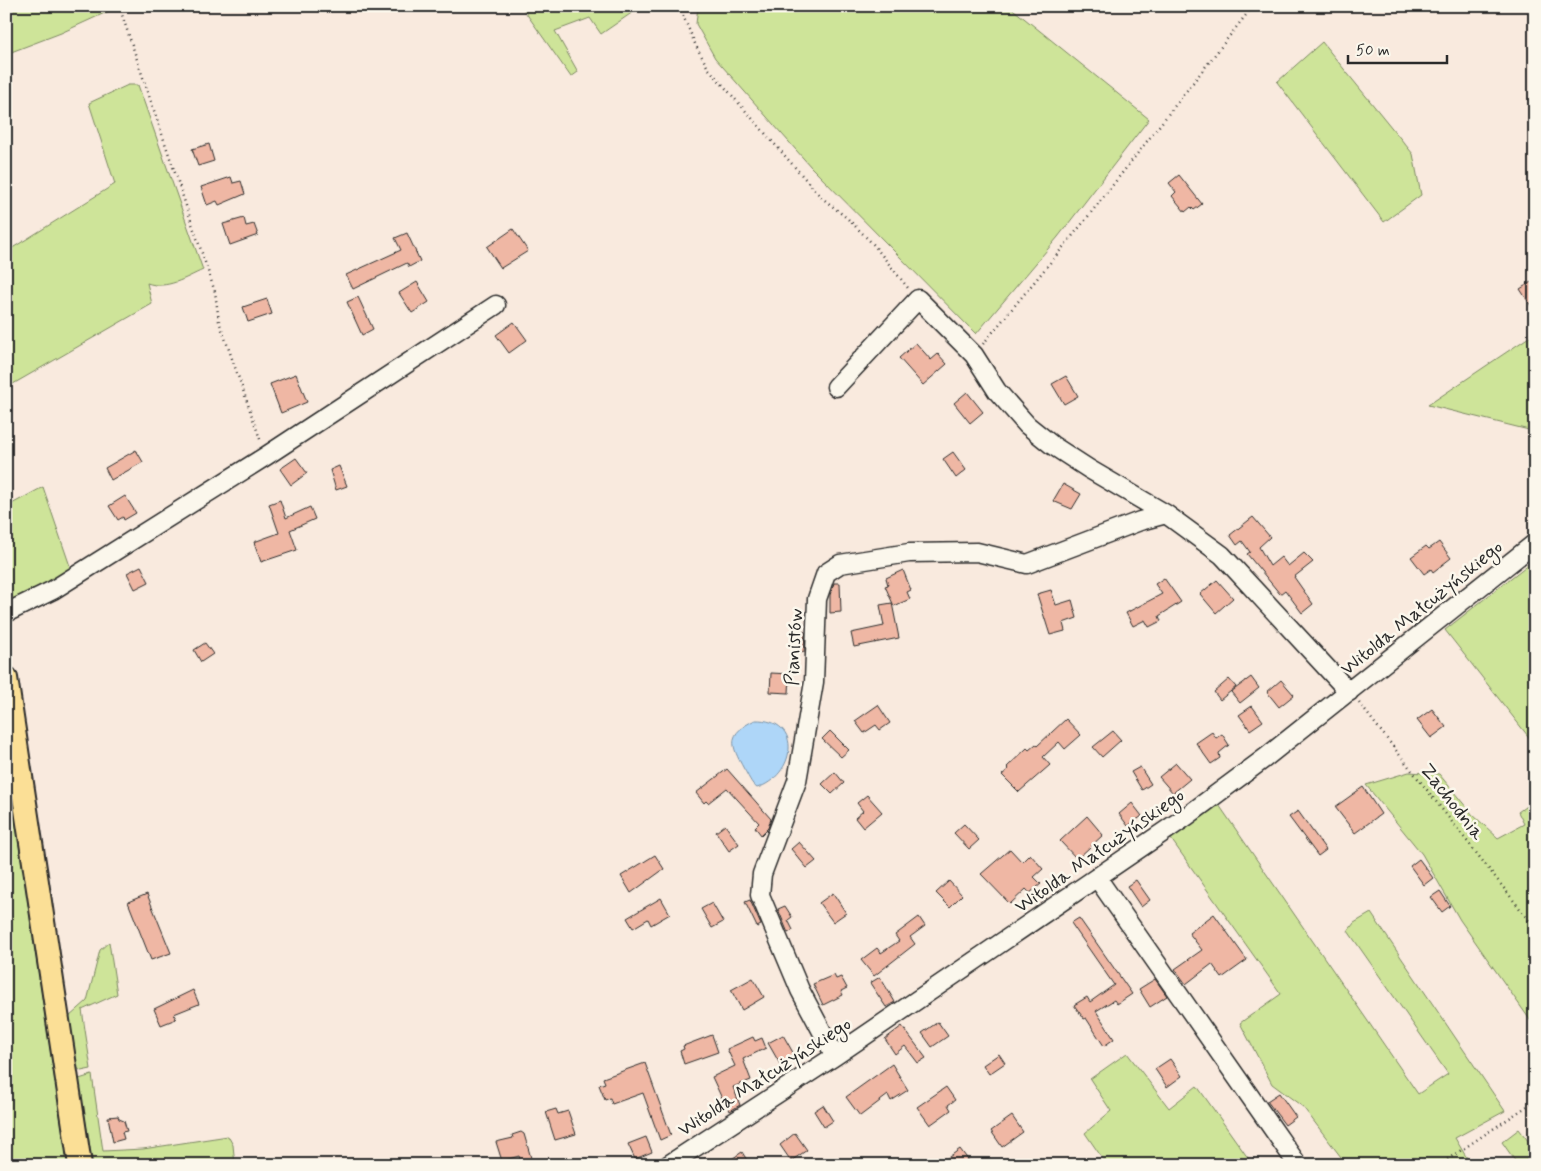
<svg xmlns="http://www.w3.org/2000/svg" width="1541" height="1171" font-family="Mynerve,sans-serif">
<style>
.green{fill:#cee499;stroke:#7c8862}
.water{fill:#aed6f8;stroke:#7a92a6}
.building{fill:#efb7a4;stroke:#2b2b2b}
.lines{fill:none;stroke-linecap:round;stroke-linejoin:round}
.minor-casing{stroke:#2b2b2b;stroke-width:21}
.major-casing{stroke:#2b2b2b;stroke-width:26}
.path{stroke:#2b2b2b;stroke-width:2.5;stroke-dasharray:1 4;stroke-linecap:butt}
.minor{stroke:#fbf7ec;stroke-width:18}
.major{stroke:#fbdf96;stroke-width:22}
.labels{text-anchor:middle;stroke-width:5;stroke-linejoin:round;paint-order:stroke}
.street-label{font-size:20px;fill:#2b2b2b;stroke:#fbf7ec}
</style>
<rect width="100%" height="100%" fill="#f9eade"/>
<filter id="ink" filterUnits="userSpaceOnUse"><feTurbulence type="fractalNoise" baseFrequency=".02" numOctaves="2"/><feDisplacementMap in="SourceGraphic" scale="10" xChannelSelector="R" yChannelSelector="G"/><feConvolveMatrix kernelMatrix="1 2 1 2 8 2 1 2 1" color-interpolation-filters="sRGB"/></filter>
<g filter="url(#ink)">
<!-- green -->
<path class="green" d="M6,6H120L61,33L6,54Z
M521,6H628L633,12L601,34L590,18L555,31L578,72L571,77Z
M698,6H1009L1149,119L1058,237L976,334L811,167L715,58L696,24Z
M1322,42L1413,154L1421,195L1384,222L1277,82Z
M128,85H138L203,270C185,278 167,290 147,283L152,304L6,388V252L115,184L89,103Z
M1535,333V426L1529,430L1428,405Z
M43,487L72,572L12,605L8,602L6,592V496L8,506Z
M1535,559V745L1445,630Z
M6,759L67,1160L68,1165H6Z
M1409,772L1439,774L1472,814L1498,838L1524,824L1518,812L1532,802L1535,805V1027L1460,920L1422,854L1366,785Z
M1219,805L1418,1094L1448,1074L1348,931L1354,923L1371,913L1505,1111L1455,1138L1471,1165H1347L1303,1107L1272,1084L1240,1023L1281,994L1171,839Z
M109,942L117,994L82,1010L91,1069L81,1071L76,1067L69,1017L87,1001L100,950Z
M1127,1053L1169,1108L1197,1086L1253,1165H1107L1085,1133L1111,1111L1090,1079Z
M92,1075L103,1151L143,1149L228,1136L233,1145L235,1165H93L79,1082V1079Z
M1519,1129L1535,1150V1165H1518L1502,1142Z"/>
<!-- water -->
<path class="water" d="M755,720C805,719 795,776 757,788C751,784 748,775 744,769C731,745 726,734 755,720Z"/>
<!-- building -->
<path class="building" d="M209,144L214,161L198,166L192,149Z
M1179,175L1202,204L1194,210L1191,207L1185,212L1172,196L1176,192L1169,183Z
M231,177L233,183L241,181L245,194L219,205L217,201L207,205L201,187Z
M244,218L246,226L254,224L258,235L230,245L223,224Z
M513,229L528,251L501,268L487,247Z
M407,233L420,261L409,267L407,263L353,289L346,275L401,250L395,238Z
M417,282L429,302L412,313L399,293Z
M1531,282L1535,288V312L1520,289Z
M358,297L373,329L362,335L347,302Z
M267,299L272,314L248,322L243,307Z
M514,322L527,340L509,353L496,335Z
M916,343L931,360L938,354L947,364L923,385L899,358Z
M296,374L307,402L281,413L270,384Z
M1066,376L1078,396L1064,404L1052,384Z
M967,392L983,412L970,423L954,403Z
M136,450L143,462L111,480L105,468Z
M953,452L966,470L956,478L943,459Z
M296,458L307,473L291,485L280,469Z
M339,466L347,486L336,490L330,470Z
M1063,484L1081,494L1072,509L1053,501Z
M125,496L136,513L124,520L123,517L118,520L109,506Z
M280,500L286,518L310,507L315,519L290,530L297,550L261,562L254,542L279,533L269,504Z
M1253,517L1270,537L1259,547L1270,566L1281,557L1288,566L1304,553L1313,562L1294,577L1313,604L1302,613L1285,590L1280,594L1247,554L1250,552L1242,541L1237,545L1230,535Z
M1439,542L1451,558L1433,572L1431,569L1424,574L1411,557L1426,546L1429,549Z
M141,566L149,582L135,589L127,573Z
M903,570L911,590L907,592L910,599L894,606L885,586L888,585L886,578Z
M1164,578L1181,602L1159,616L1161,621L1149,627L1145,620L1133,626L1126,613L1162,594L1155,584Z
M1217,580L1233,598L1216,613L1200,594Z
M834,583H840L841,612L830,613V595Z
M1051,590L1056,605L1072,600L1077,618L1063,623L1065,631L1050,635L1037,594Z
M892,603L899,638L854,647L851,633L884,626L880,605Z
M795,631L805,632L804,652L793,651Z
M205,643L213,654L201,662L194,650Z
M771,673L790,674L789,693L770,692Z
M1251,677L1259,688L1240,703L1231,692Z
M1229,679L1236,687L1220,700L1214,692Z
M1281,680L1294,695L1279,707L1267,692Z
M878,705L890,723L880,730L876,725L864,733L855,721Z
M1252,706L1263,721L1250,730L1239,715Z
M1432,709L1446,727L1431,738L1417,720Z
M1066,719L1081,735L1065,749L1059,742L1043,757L1050,765L1019,792L1002,775L1009,769L1007,767L1027,748L1029,750L1036,744L1037,746Z
M830,731L849,750L841,757L822,739Z
M1113,731L1121,740L1102,757L1093,747Z
M1212,732L1216,738L1222,734L1229,745L1219,753L1220,758L1211,764L1196,743Z
M1176,763L1190,779L1173,793L1159,777Z
M1140,767L1151,784L1142,790L1131,772Z
M727,769L771,819L768,828L761,835L755,827L759,823L727,788L708,803L706,801L704,803L696,793Z
M835,772L844,783L832,794L822,784Z
M1363,787L1381,814L1355,833L1335,807Z
M867,795L882,812L863,828L855,818L863,811L857,803Z
M1132,803L1142,816L1128,826L1119,814Z
M1298,811L1326,850L1318,856L1289,817Z
M1087,816L1103,835L1077,859L1060,841Z
M964,824L979,840L969,849L954,833Z
M725,825L739,844L729,851L716,832Z
M799,842L816,861L807,868L791,849Z
M1010,849L1022,862L1030,854L1043,869L1034,877L1041,884L1030,893L1026,889L1010,904L981,874Z
M655,855L664,869L631,893L621,876Z
M1419,859L1433,878L1424,885L1410,866Z
M1136,880L1150,900L1141,907L1127,886Z
M949,881L962,895L950,907L936,893Z
M1440,891L1450,906L1442,912L1431,897Z
M833,893L846,913L833,922L819,903Z
M147,894L171,953L151,960L128,902Z
M661,898L670,914L651,925L648,919L633,928L627,918Z
M750,900L761,925L757,927L745,902Z
M712,903L723,922L712,928L701,909Z
M785,906L792,917L788,920L793,930L788,933L778,909Z
M1214,914L1247,960L1222,978L1212,964L1186,984L1175,969L1202,950L1189,933Z
M919,917L925,926L910,937L915,944L874,976L861,960L877,948L881,953L899,941L895,935Z
M1079,918L1132,994L1117,1004L1114,1000L1096,1011L1114,1039L1104,1046L1086,1018L1084,1019L1074,1005L1087,997L1090,1002L1114,985L1071,923Z
M834,975L836,979L841,977L847,988L841,991L843,995L823,1005L813,984Z
M880,977L895,1002L886,1007L870,983Z
M753,978L764,997L742,1010L731,990Z
M1155,979L1167,996L1150,1007L1139,989Z
M193,990L199,1004L174,1014L176,1019L161,1025L154,1009Z
M938,1022L948,1036L932,1047L922,1033Z
M902,1026L926,1058L918,1063L905,1046L895,1054L885,1039Z
M712,1035L718,1052L684,1064L680,1051L684,1049L683,1046Z
M783,1035L795,1056L780,1064L768,1043Z
M753,1037L755,1041L762,1038L766,1048L743,1059L751,1080L733,1087L740,1105L730,1111L727,1104L725,1105L712,1077L735,1066L727,1049Z
M999,1054L1005,1063L989,1074L983,1065Z
M1170,1059L1182,1076L1167,1087L1155,1069Z
M645,1063L671,1135L660,1140L643,1093L612,1104L610,1098L605,1100L599,1085L605,1083L603,1078Z
M892,1064L908,1090L891,1101L888,1095L860,1116L846,1097Z
M946,1087L955,1100L948,1105L951,1110L930,1125L917,1107Z
M1279,1093L1296,1117L1285,1125L1267,1101Z
M823,1105L833,1121L824,1127L814,1111Z
M556,1109L558,1114L568,1111L576,1134L555,1140L546,1112Z
M118,1116L119,1119L124,1121L127,1131L122,1132L124,1139L113,1142L108,1117Z
M1012,1116L1023,1132L1002,1147L991,1131Z
M521,1132L524,1134L533,1165H522L519,1156L502,1161L496,1142L513,1138L512,1135Z
M795,1133L807,1150L791,1161L780,1145Z
M646,1137L652,1152L635,1159L628,1144Z
M960,1149L972,1165H938Z
M742,1152L750,1165H723Z"/>
<g class="lines">
<defs>
<path id="minor" d="M836,387L918,299L974,355L997,391L1027,425L1052,445L1089,469L1166,514L1222,555L1349,692
M6,613L53,590L266,456L496,305
M1098,879L1298,1165
M835,1056L800,990L760,895L762,874L797,781L814,682L817,599L826,573L840,564L909,553L977,552L1027,564L1140,521L1166,514
M668,1165L835,1056L1187,816L1265,758L1535,543"/>
<path id="major" d="M6,678L80,1165"/>
</defs>
<!-- minor casing -->
<use href="#minor" class="minor-casing"/>
<!-- major casing -->
<use href="#major" class="major-casing"/>
<!-- path -->
<path class="path" d="M119,6L215,292L219,321L261,442
M679,6L696,46L708,68L821,197L848,219L873,244L908,288
M983,344L1083,223L1253,6
M1359,703L1535,928
M1439,1165L1535,1101"/>
<!-- minor -->
<use href="#minor" class="minor"/>
<!-- major -->
<use href="#major" class="major"/>
</g>
</g>
<g class="labels">
<!-- street labels -->
<g class="street-label">
<text transform="translate(1421 607) rotate(-39)" y="7">Witolda Małcużyńskiego</text>
<text transform="translate(793 647) rotate(-87)" y="7">Pianistów</text>
<text transform="translate(1453 801) rotate(52)" y="7">Zachodnia</text>
<text transform="translate(1099 850) rotate(-35)" y="7">Witolda Małcużyńskiego</text>
<text transform="translate(764 1076) rotate(-33)" y="7">Witolda Małcużyńskiego</text>
</g>
</g>
<!-- margin -->
<rect width="1541" height="1171" fill="none" stroke="#fbf7ec" stroke-width="25"/>
<rect x="12" y="12" width="1516" height="1146" fill="none" stroke="#2b2b2b" stroke-width="2" filter="url(#ink)"/>
<!-- scale -->
<path d="M1348 55v8h99v-8" fill="none" stroke="#2b2b2b" stroke-width="2.5"/>
<text x="1356" y="55" font-size="15" fill="#2b2b2b" stroke="#fbf7ec" stroke-width="4" paint-order="stroke">50 m</text>
</svg>
